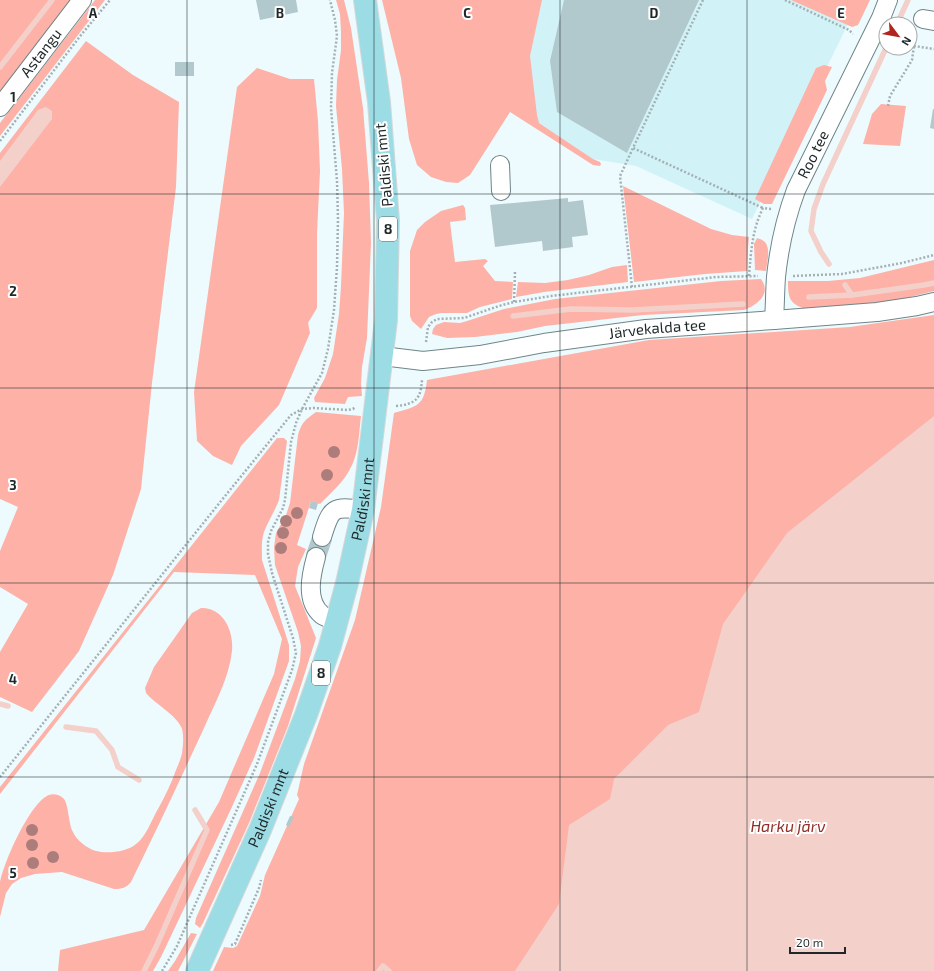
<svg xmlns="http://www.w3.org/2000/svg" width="934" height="971" font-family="'Exo 2',sans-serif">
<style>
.built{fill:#d1f3f8}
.green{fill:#fdb1a7}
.water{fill:#f4d0cb}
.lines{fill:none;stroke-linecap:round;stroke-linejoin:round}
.stream{stroke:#f4d0cb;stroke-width:5.5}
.building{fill:#b1c8cc}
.minor-casing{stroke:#708589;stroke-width:20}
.major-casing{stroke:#d7d8d8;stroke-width:24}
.path{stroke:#a4b0b3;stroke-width:2.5;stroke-dasharray:2 2;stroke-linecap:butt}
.minor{stroke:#fff;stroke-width:18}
.major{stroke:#9cdce5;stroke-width:22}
.tree{fill:#ad7d7c}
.grid{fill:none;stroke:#1f2829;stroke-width:1;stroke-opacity:0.55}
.labels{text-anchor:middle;stroke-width:4;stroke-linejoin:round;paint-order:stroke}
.shield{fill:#fff;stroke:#626869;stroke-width:1}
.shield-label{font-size:14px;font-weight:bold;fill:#1f2829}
.street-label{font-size:15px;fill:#1f2829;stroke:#fff}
.water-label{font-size:16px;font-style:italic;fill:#902e27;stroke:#fff}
.grid-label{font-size:13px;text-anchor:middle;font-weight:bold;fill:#1f2829;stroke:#fff;stroke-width:4;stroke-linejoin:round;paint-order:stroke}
</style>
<rect width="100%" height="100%" fill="#edfbfe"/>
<!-- built -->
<path class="built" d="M525,0H860L752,219L636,166L593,159L503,99Z"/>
<!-- green -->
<path class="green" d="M0,0H71L0,92Z
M95,0H105L0,136V123Z
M336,0H344L351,28L363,108L369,183L371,243L367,338L362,367L361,384L362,396L348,397L345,404L315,402L314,398L325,378L333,354L339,314L341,286L344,213L342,169L336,106L337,80L341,50V32L340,14Z
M382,0H542L530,56L537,115L539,123L593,159L600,162L601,164L600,166L593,165L510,112L470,175L458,183L446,182L431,177L417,165L409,139L401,78Z
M791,0H870L858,25L852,27Z
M86,41L133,75L179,102L176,187L152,383L141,489L113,575L79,651L32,712L0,697V652L28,604L0,587V551L18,507L0,499V153Z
M824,65L832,67L825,81L827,90L772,204H764L755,199L816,68Z
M257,68L290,79H314L318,121L320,171L317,234V308L308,323L310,333L279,405L241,446L232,465L213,456L197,441L194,392L237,87Z
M881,104L906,106L900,146L863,144L872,114Z
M623,186L711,229L732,235L749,237L748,248L747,271L705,274L634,282Z
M463,205L465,208L466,220L450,222L455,262L485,259L488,261L483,266L495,281L513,282L512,299L480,307L467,313H442L436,314L429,317L421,329L412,321L410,316V251L417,230L425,222L441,211Z
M757,238C760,239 763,240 765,242C771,250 767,262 766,271L755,270L754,244Z
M934,260V291L898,300L870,304L806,309C789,304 788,297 788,281H828L860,278Z
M627,265L628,282L544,292L516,297L518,282L545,283L568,280L589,275L612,267Z
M761,279C772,294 757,305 744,310L643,315L545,326L517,332L475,337L447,338L432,334L433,329L436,325L444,322L460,323L467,321L504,309L555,299L721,281Z
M934,315V508L651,971H213L224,947L233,948L237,946L260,896L265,875L299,799L297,795L304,764L355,620L381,507L394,413C417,406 424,407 427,380L649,340L850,327Z
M316,412L361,416C359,432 359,450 352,465C345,481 332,492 320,504L311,501L297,545L306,549L298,567L295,586L316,638L288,726L249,823L203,923L200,928L195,924L196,918L260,773L295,679L300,661L301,646L298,632L275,565L274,547L276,533L286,515L290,503L298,435C302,422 305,420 316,412Z
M277,438H284L287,441L279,500C275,511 268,521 264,532C261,541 262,550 262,560L289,645V661L254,758L231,809L161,957L153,971H58L60,950L144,930L219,802L274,674L282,639L255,575L174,572L0,794V787Z
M201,608C223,607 234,631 232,651C229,678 215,703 204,728C180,780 156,831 131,882C126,888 122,889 114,889L62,872L35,874L21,878L12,884L6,893L0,917C0,906 0,894 0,883C3,864 30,802 49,795C53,793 60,795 63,798C69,803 68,823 73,832C76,840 88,849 96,851C107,854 127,852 136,844C146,837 152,819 158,809C165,796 171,784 176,770C178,765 181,759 182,753C183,746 184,737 182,729C178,716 155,704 146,693L145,688L154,667L192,613Z
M191,933L197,934L178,971H168L175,961Z"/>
<!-- water -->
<path class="water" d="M46,107L52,111V119L0,187V161L38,110Z
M934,416V971H515L559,904L569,825L610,799L614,779L668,725L699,712L723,624L787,533Z"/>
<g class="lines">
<!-- stream -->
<path class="stream" d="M897,24L908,0
M0,67L52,0
M829,264L821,252L811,231L814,209L823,184L886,48
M845,285L852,295
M809,297L852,295L924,285L934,283
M513,316L571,309L633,310L743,304
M0,704L8,706
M66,727L96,731L112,750L118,767L139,780
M144,971L156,947L207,830L195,810
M379,971L383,966L389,971"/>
</g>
<!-- building -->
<path class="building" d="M256,0H296L298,12L260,20Z
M564,0H699L627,153L557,112L550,61Z
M175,62H194V76H175Z
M933,109H934V129L930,128Z
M568,198V202L583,200L588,235L572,237L573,247L543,251L542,241L495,247L490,205Z
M311,501L318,503L316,510L309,508Z
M313,534L332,540L325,561L306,554Z
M290,816L294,817L289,827L286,825Z"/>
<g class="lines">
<defs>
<g id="minor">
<path d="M923,19L934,21"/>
<path id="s1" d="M0,107L82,0"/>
<path d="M500,165L501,191"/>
<path id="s2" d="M774,320C775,306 775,291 776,277C779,248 786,217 796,190L881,18L888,0"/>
<path id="s3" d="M382,356L423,361L480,355L544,343L646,329L774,320L877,312L917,306L934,302"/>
<path d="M322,537C331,507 333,506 363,510"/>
<path d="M316,557C311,575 305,601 322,615C326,618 333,619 337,620"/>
</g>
<g id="major">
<path id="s4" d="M197,971L260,830L306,715L330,646L347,583L363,510L386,320L388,221L379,102L365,0"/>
</g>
</defs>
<!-- minor casing -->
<use href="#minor" class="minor-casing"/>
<!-- major casing -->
<use href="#major" class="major-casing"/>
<!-- path -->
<path class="path" d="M703,0L633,148L763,208
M785,0L849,30L853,34
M916,34L914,46L934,49
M888,106L890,96L912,60L914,46
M0,141L81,35L110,0
M749,276C751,252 752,230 763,208L772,209
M793,276L842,274L902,263L934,255
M632,287L620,176L633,148
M514,302L515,272
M426,342L428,327L432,322L437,319L464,318L499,306L514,302L551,296L716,277L758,276
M396,406C416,404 421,399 422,379
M0,777L221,501L291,415L302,409L314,408L348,410L353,409L355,407
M231,945L235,944L259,888L261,880
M162,971L177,946L257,764L292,670L296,653L293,638L272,573L268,554V542L271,531L283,508L285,500L291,442L296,423L302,409L322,373L328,349L334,310L337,267L338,219L337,181L331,108L332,73L337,36L335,20L330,0"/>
<!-- minor -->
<use href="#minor" class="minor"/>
<!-- major -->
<use href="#major" class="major"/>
</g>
<!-- trees -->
<g class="tree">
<circle cx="334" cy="452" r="6"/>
<circle cx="327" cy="475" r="6"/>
<circle cx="297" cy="513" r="6"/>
<circle cx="286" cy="521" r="6"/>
<circle cx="283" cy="533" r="6"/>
<circle cx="281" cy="548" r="6"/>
<circle cx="32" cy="830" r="6"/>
<circle cx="32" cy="845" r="6"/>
<circle cx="53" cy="857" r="6"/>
<circle cx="33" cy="863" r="6"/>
</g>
<!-- grid -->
<path class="grid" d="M187,0V971M374,0V971M560,0V971M747,0V971M0,194H934M0,388H934M0,583H934M0,777H934"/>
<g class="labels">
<!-- shield labels -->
<g class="shield">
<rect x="379" y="217" width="18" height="24" rx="3"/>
<rect x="312" y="661" width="18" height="24" rx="3"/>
</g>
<g class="shield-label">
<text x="388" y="234">8</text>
<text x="321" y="678">8</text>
</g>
<!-- street labels -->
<g class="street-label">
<text dy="5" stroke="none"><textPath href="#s1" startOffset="68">Astangu</textPath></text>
<text dy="5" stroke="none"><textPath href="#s2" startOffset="172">Roo tee</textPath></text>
<text transform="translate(384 165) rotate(-95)" y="5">Paldiski mnt</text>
<text dy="5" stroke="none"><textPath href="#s3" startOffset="278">Järvekalda tee</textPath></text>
<text dy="5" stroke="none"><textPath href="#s4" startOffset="502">Paldiski mnt</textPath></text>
<text dy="5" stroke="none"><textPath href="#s4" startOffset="178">Paldiski mnt</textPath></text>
</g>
<!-- water labels -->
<g class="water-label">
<text x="788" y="832">Harku järv</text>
</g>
</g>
<g class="grid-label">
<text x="93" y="18">A</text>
<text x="280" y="18">B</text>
<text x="467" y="18">C</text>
<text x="654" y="18">D</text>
<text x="841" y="18">E</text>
<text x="13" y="102">1</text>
<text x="13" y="296">2</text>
<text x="13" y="490">3</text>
<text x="13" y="684">4</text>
<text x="13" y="878">5</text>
</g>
<!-- north arrow -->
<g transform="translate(898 36) rotate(122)"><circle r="19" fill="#ffffff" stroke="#a5a9a9"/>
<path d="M0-3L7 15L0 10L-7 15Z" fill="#b3241e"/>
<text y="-6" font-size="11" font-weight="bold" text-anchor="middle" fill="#1f2829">N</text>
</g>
<!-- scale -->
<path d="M790 947v6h55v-6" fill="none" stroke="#1f2829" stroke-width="2"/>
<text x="796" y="947" font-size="12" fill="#1f2829" stroke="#ffffff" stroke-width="3" paint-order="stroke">20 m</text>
</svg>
